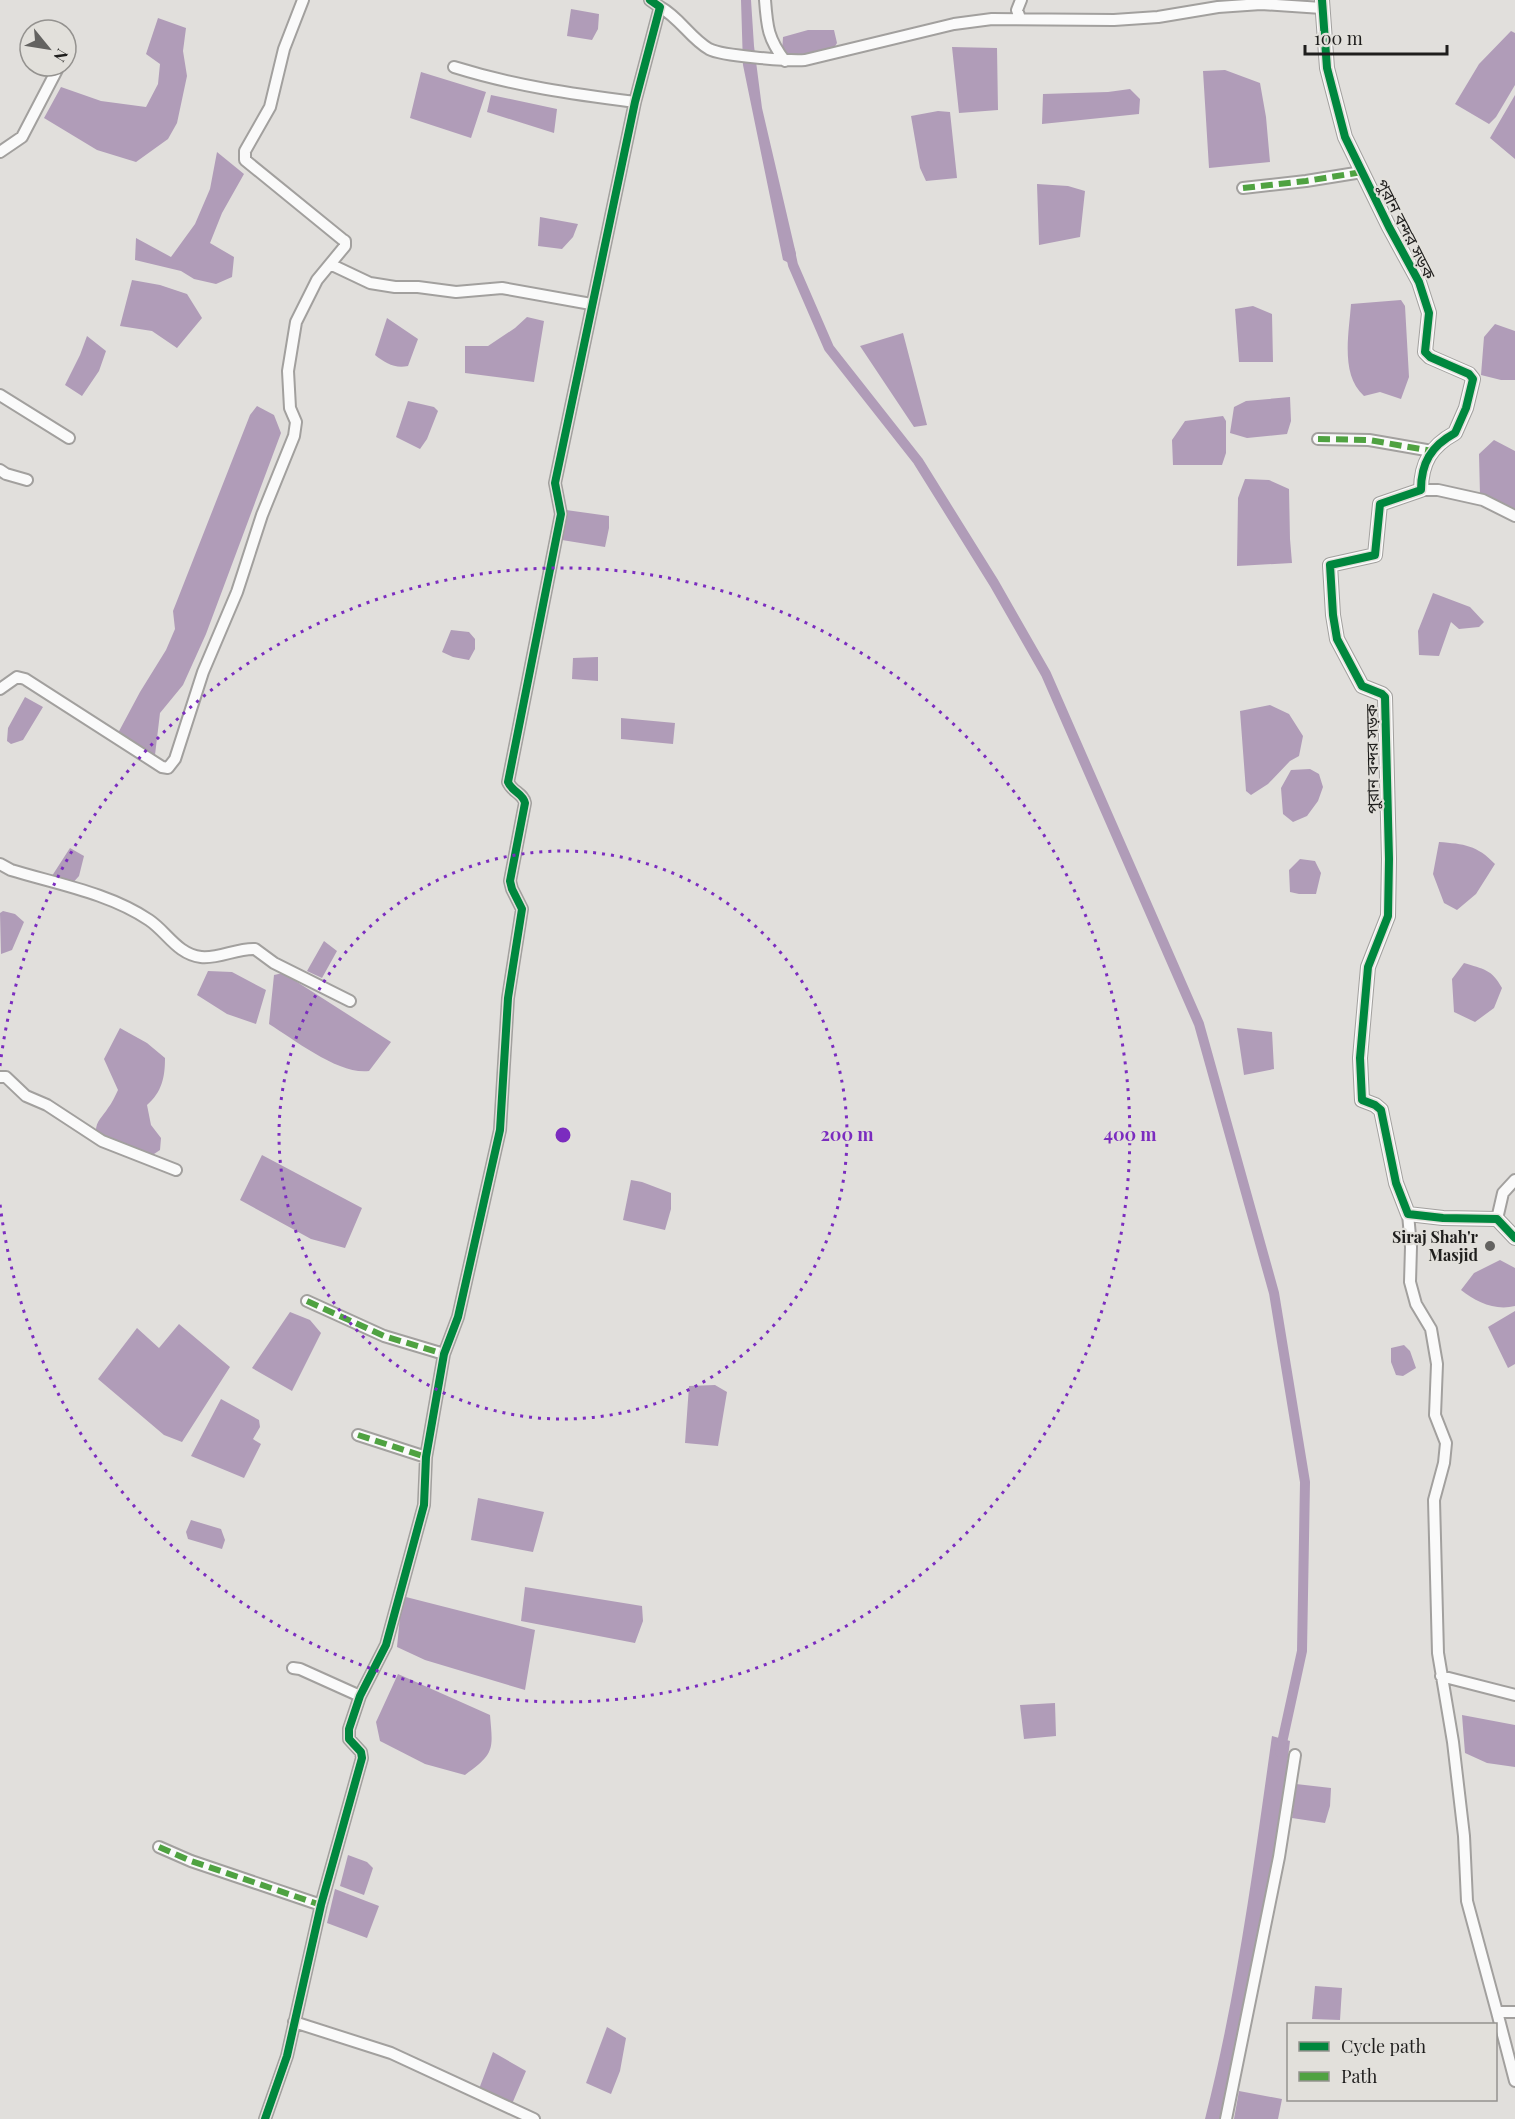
<svg xmlns="http://www.w3.org/2000/svg" width="1515" height="2119" font-family="'Playfair Display','Noto Sans Bengali',serif">
<style>
.water{fill:#b09cb8}
.lines{fill:none;stroke-linecap:round;stroke-linejoin:round}
.canal{stroke:#b09cb8;stroke-width:10}
.minor-casing{stroke:#a2a09e;stroke-width:14}
.tertiary-casing{stroke:#a2a09e;stroke-width:16}
.minor{stroke:#fafafa;stroke-width:10}
.tertiary{stroke:#fafafa;stroke-width:14}
.quiet{stroke:#4fa241;stroke-width:6;stroke-dasharray:12 6;stroke-linecap:butt}
.cycleway-casing{stroke:#e2e0db;stroke-width:11}
.cycleway{stroke:#00873e;stroke-width:8}
.ring{fill:none;stroke:#7b2cbf;stroke-width:3;stroke-dasharray:3 6}
.poi-dot{fill:#636260;stroke:#e2e0db;stroke-width:2}
.labels{text-anchor:middle;stroke-width:4.5;stroke-linejoin:round;paint-order:stroke}
.street-label{font-size:16px;fill:#1f1e1d;stroke:#e2e0db}
.poi-label{font-size:16px;font-weight:bold;fill:#1f1e1d;stroke:#e2e0db;text-anchor:end}
.centre{fill:#7b2cbf;stroke:#e2e0db;stroke-width:3}
.ring-label{font-size:18px;text-anchor:middle;font-weight:bold;fill:#7b2cbf;stroke:#e2e0db;stroke-width:4.5;stroke-linejoin:round;paint-order:stroke}
</style>
<rect width="100%" height="100%" fill="#e1dfdc"/>
<!-- water -->
<path class="water" d="M741,0H751L754,46L762,108L796,254L793,265L783,260L743,65Z
M571,9L599,14L598,29L592,40L567,36Z
M158,18L186,28L183,51L187,76L177,123L168,139L136,162L97,150L44,118L61,87L101,101L146,107L158,84L160,64L146,54Z
M808,30H834L837,43L834,48L798,60L782,53L783,37Z
M1511,31L1515,33V85L1496,117L1489,124L1455,104L1479,64Z
M952,47L997,48L998,110L959,113Z
M1225,70L1260,83L1266,117L1270,162L1209,168L1203,71Z
M421,72L486,92L471,138L410,118Z
M1130,89L1140,99L1139,114L1042,124L1043,94L1108,92Z
M491,95L557,109L554,133L487,112Z
M1515,95V159L1490,138Z
M938,111L950,112L957,178L926,181L920,168L911,116Z
M217,152L244,174L222,213L210,243L234,257L232,277L216,284L194,279L181,271L135,260L136,238L171,257L195,224L210,189Z
M1037,184L1068,186L1085,191L1080,237L1039,245Z
M540,217L578,224L573,237L562,249L538,246Z
M132,280L160,285L187,294L202,318L177,348L152,331L120,326Z
M1401,300L1405,306L1409,377L1401,399L1380,392L1364,396C1340,375 1349,333 1351,304Z
M1253,306L1272,314L1273,362H1239L1235,309Z
M527,317L544,321L534,382L465,373V346H488L515,328Z
M387,318L418,339L408,366C395,369 385,363 375,355Z
M1495,324L1515,331V380H1501L1481,375L1484,337Z
M903,333L927,425L914,427L860,346Z
M87,336L106,351L99,371L82,396L65,385L80,355Z
M1290,397L1291,421L1287,434L1247,438L1230,433L1234,407L1246,401Z
M408,401L434,407L438,411L427,439L420,449L396,437Z
M257,406L274,415L281,433L206,634L183,685L160,713L155,755L117,735L140,692L166,650L175,629L173,611L250,415Z
M1223,416L1226,421V453L1222,465H1173L1172,440L1185,421Z
M1494,440L1515,451V512L1480,495L1479,454Z
M1245,479L1269,480L1289,489L1290,539L1292,563L1237,566L1238,498Z
M566,510L609,516V528L605,547L562,540Z
M1433,593L1470,607L1484,622L1479,627L1459,629L1451,622L1439,656L1419,655L1418,631Z
M451,630L469,632L475,639V649L469,660L453,657L442,652Z
M598,657V681L572,679L573,658Z
M25,697L43,707L23,740L11,744L7,741L8,728Z
M1270,705L1289,714L1303,736L1299,756L1290,761L1268,784L1251,795L1246,791L1240,711Z
M621,718L675,723L673,744L621,739Z
M1310,769L1319,774L1323,787L1318,801L1307,816L1293,822L1283,814L1281,788L1291,770Z
M1439,842C1464,844 1477,845 1495,864L1476,894L1457,910L1444,903L1433,874Z
M70,848L84,856L79,876L70,886L50,879Z
M1300,859L1315,861L1321,873L1316,894H1299L1290,892L1289,870Z
M3,911L15,914L24,922L12,950L1,954L0,913Z
M324,941L337,951L322,978L307,971Z
M1464,963C1483,969 1492,969 1502,988L1494,1008L1475,1022L1454,1012L1452,979Z
M208,971L232,972L266,990L256,1024L227,1014L197,995Z
M283,973L391,1042L369,1071C339,1075 295,1040 269,1024L274,975Z
M120,1028L147,1043L165,1058C165,1077 162,1092 147,1105L151,1125L161,1138L160,1150L148,1158L96,1134C95,1121 102,1118 108,1108C112,1103 115,1096 118,1090L104,1059Z
M1237,1028L1272,1032L1274,1069L1244,1075Z
M262,1155L362,1208L345,1248L311,1239L240,1200Z
M631,1180L642,1182L671,1193V1209L665,1230L623,1220Z
M1500,1260L1515,1268V1306C1495,1311 1476,1302 1461,1290L1474,1273Z
M1515,1311V1364L1508,1368L1488,1327Z
M290,1312L310,1320L321,1333L292,1391L252,1368Z
M179,1324L230,1367L182,1442L164,1435L98,1379L137,1328L159,1348Z
M1404,1345L1410,1351L1416,1368L1403,1376L1396,1375L1391,1362V1348Z
M715,1385L727,1392L718,1446L685,1443L689,1386Z
M221,1399L259,1420L260,1427L253,1439L261,1444L244,1478L191,1456Z
M478,1498L544,1512L533,1552L471,1540Z
M191,1520L221,1529L225,1540L222,1549L188,1539L186,1532Z
M525,1587L642,1606L643,1621L635,1643L521,1621Z
M402,1596L535,1630L525,1690L425,1660L397,1647Z
M398,1674L490,1715C493,1750 495,1753 465,1775L425,1764L380,1741L376,1722Z
M1055,1703L1056,1736L1024,1739L1020,1705Z
M1462,1715L1515,1725V1767L1487,1763L1465,1753Z
M1272,1736L1290,1741L1277,1846L1235,2057L1221,2119H1205C1237,1993 1254,1864 1272,1736Z
M1296,1784L1331,1788L1330,1806L1325,1823L1292,1818Z
M348,1855L367,1862L373,1868L364,1895L340,1886Z
M335,1889L379,1906L367,1938L327,1923Z
M1315,1986L1342,1988L1340,2020L1312,2019Z
M607,2027L626,2038L620,2071L611,2094L586,2083Z
M493,2052L526,2071L512,2104L479,2089Z
M1239,2091L1282,2099L1278,2119H1234Z"/>
<g class="lines">
<!-- canal -->
<path class="canal" d="M790,251L793,265L829,348L918,461L994,583L1046,674L1199,1024L1274,1293L1305,1482L1302,1651L1280,1752"/>
<defs>
<path id="minor" d="M765,0C767,27 768,39 785,61
M660,7C680,18 690,38 709,49C722,56 788,61 805,60L954,24L992,19L1114,20L1158,17L1218,7L1261,4L1322,8
M1020,18L1017,10L1021,0
M454,67C515,86 572,94 635,102
M0,152L22,137L59,66
M1243,188L1306,181L1362,172
M332,265L370,283L395,287H418L456,292L502,288L591,304
M0,395L69,438
M1318,439L1369,440L1432,451
M0,470L6,474L27,480
M1421,490H1438L1483,500L1515,516
M0,689L17,677L25,679L162,767L168,768L175,759L203,672L237,592L262,515L294,436L296,422L290,408L288,371L296,322L317,280L345,246V241L342,239L245,160V151L270,107L284,49L303,0
M0,864L11,870C57,884 109,893 149,920C167,932 177,954 201,957C219,959 237,948 255,949L274,963L350,1001
M0,1077H6L26,1096L47,1105L102,1141L176,1170
M1408,1214L1411,1247L1410,1282L1416,1304L1431,1329L1437,1364L1435,1415L1446,1443L1444,1463L1434,1500L1438,1653L1453,1742L1464,1836L1467,1901L1497,2012H1515
M1497,1219L1503,1193L1515,1180
M307,1301L384,1336L444,1354
M358,1435L426,1457
M293,1668L300,1669L360,1696
M1441,1676L1515,1695
M159,1847L191,1861L321,1905
M1497,2012L1515,2081
M294,2022L391,2053L534,2119
M265,2119L287,2056L321,1905L362,1758L361,1752L349,1739V1729L360,1696L386,1645L424,1505L426,1457L444,1354L458,1317L500,1130L508,998L522,909L512,889L510,881L525,803C523,793 512,792 508,782L561,514L555,483L635,102L660,7L650,0
M1226,2119L1279,1857L1295,1755"/>
<path id="tertiary" d="M1322,0L1327,68L1345,137L1389,227L1419,282L1429,313L1425,352L1430,357L1469,374L1473,379L1466,408L1455,433C1431,446 1421,463 1421,490L1380,504L1375,555L1330,565L1333,615L1337,639L1362,686L1382,694L1385,697L1389,859L1388,916L1368,967L1360,1058L1362,1100L1375,1105L1381,1110L1396,1183L1408,1214L1443,1218L1497,1219L1515,1238"/>
</defs>
<!-- minor casing -->
<use href="#minor" class="minor-casing"/>
<!-- tertiary casing -->
<use href="#tertiary" class="tertiary-casing"/>
<!-- minor -->
<use href="#minor" class="minor"/>
<!-- tertiary -->
<use href="#tertiary" class="tertiary"/>
<!-- quiet -->
<path class="quiet" d="M1243,188L1306,181L1362,172
M1318,439L1369,440L1432,451
M307,1301L384,1336L444,1354
M358,1435L426,1457
M159,1847L191,1861L321,1905"/>
<defs>
<path id="cycleway" d="M1322,0L1327,68L1345,137L1389,227L1419,282L1429,313L1425,352L1430,357L1469,374L1473,379L1466,408L1455,433C1431,446 1421,463 1421,490L1380,504L1375,555L1330,565L1333,615L1337,639L1362,686L1382,694L1385,697L1389,859L1388,916L1368,967L1360,1058L1362,1100L1375,1105L1381,1110L1396,1183L1408,1214L1443,1218L1497,1219L1515,1238
M265,2119L287,2056L321,1905L362,1758L361,1752L349,1739V1729L360,1696L386,1645L424,1505L426,1457L444,1354L458,1317L500,1130L508,998L522,909L512,889L510,881L525,803C523,793 512,792 508,782L561,514L555,483L635,102L660,7L650,0"/>
</defs>
<!-- cycleway casing -->
<use href="#cycleway" class="cycleway-casing"/>
<!-- cycleway -->
<use href="#cycleway" class="cycleway"/>
</g>
<!-- distance rings -->
<g class="ring">
<circle cx="563" cy="1135" r="284"/>
<path d="M0 1066A567 567 0 1 1 0 1204"/>
</g>
<!-- markers -->
<circle class="poi-dot" cx="1490" cy="1246" r="6"/>
<g class="labels">
<!-- street labels -->
<g class="street-label">
<text transform="translate(1406 229) rotate(63)" y="6">পুরান বন্দর সড়ক</text>
<text transform="translate(1372 759) rotate(-91)" y="6">পুরান বন্দর সড়ক</text>
</g>
<!-- poi labels -->
<g class="poi-label">
<text x="1478" y="1243">Siraj Shah'r<tspan x="1478" dy="18">Masjid</tspan></text>
</g>
</g>
<circle cx="563" cy="1135" r="9" class="centre"/>
<g class="ring-label">
<text x="847" y="1141">200 m</text>
<text x="1130" y="1141">400 m</text>
</g>
<!-- legend -->
<rect x="1287" y="2023" width="210" height="78" fill="#e2e0db" stroke="#94928f" stroke-width="1.5"/>
<rect x="1299" y="2042" width="30" height="9" fill="#00873e" stroke="#94928f" stroke-width="1.5"/>
<text x="1341" y="2053" font-size="18" fill="#1f1e1d">Cycle path</text>
<rect x="1299" y="2072" width="30" height="9" fill="#4fa241" stroke="#94928f" stroke-width="1.5"/>
<text x="1341" y="2083" font-size="18" fill="#1f1e1d">Path</text>
<!-- north arrow -->
<g transform="translate(48 48) rotate(120)"><circle r="28" fill="#e2e0db" stroke="#94928f" stroke-width="1.5"/>
<path d="M0-4.5L10 22L0 15L-10 22Z" fill="#636260"/>
<text y="-9" font-size="16" font-weight="bold" text-anchor="middle" fill="#1f1e1d">N</text>
</g>
<!-- scale -->
<path d="M1305 45v9h142v-9" fill="none" stroke="#1f1e1d" stroke-width="3"/>
<text x="1314" y="45" font-size="18" fill="#1f1e1d" stroke="#e2e0db" stroke-width="4.5" paint-order="stroke">100 m</text>
</svg>
